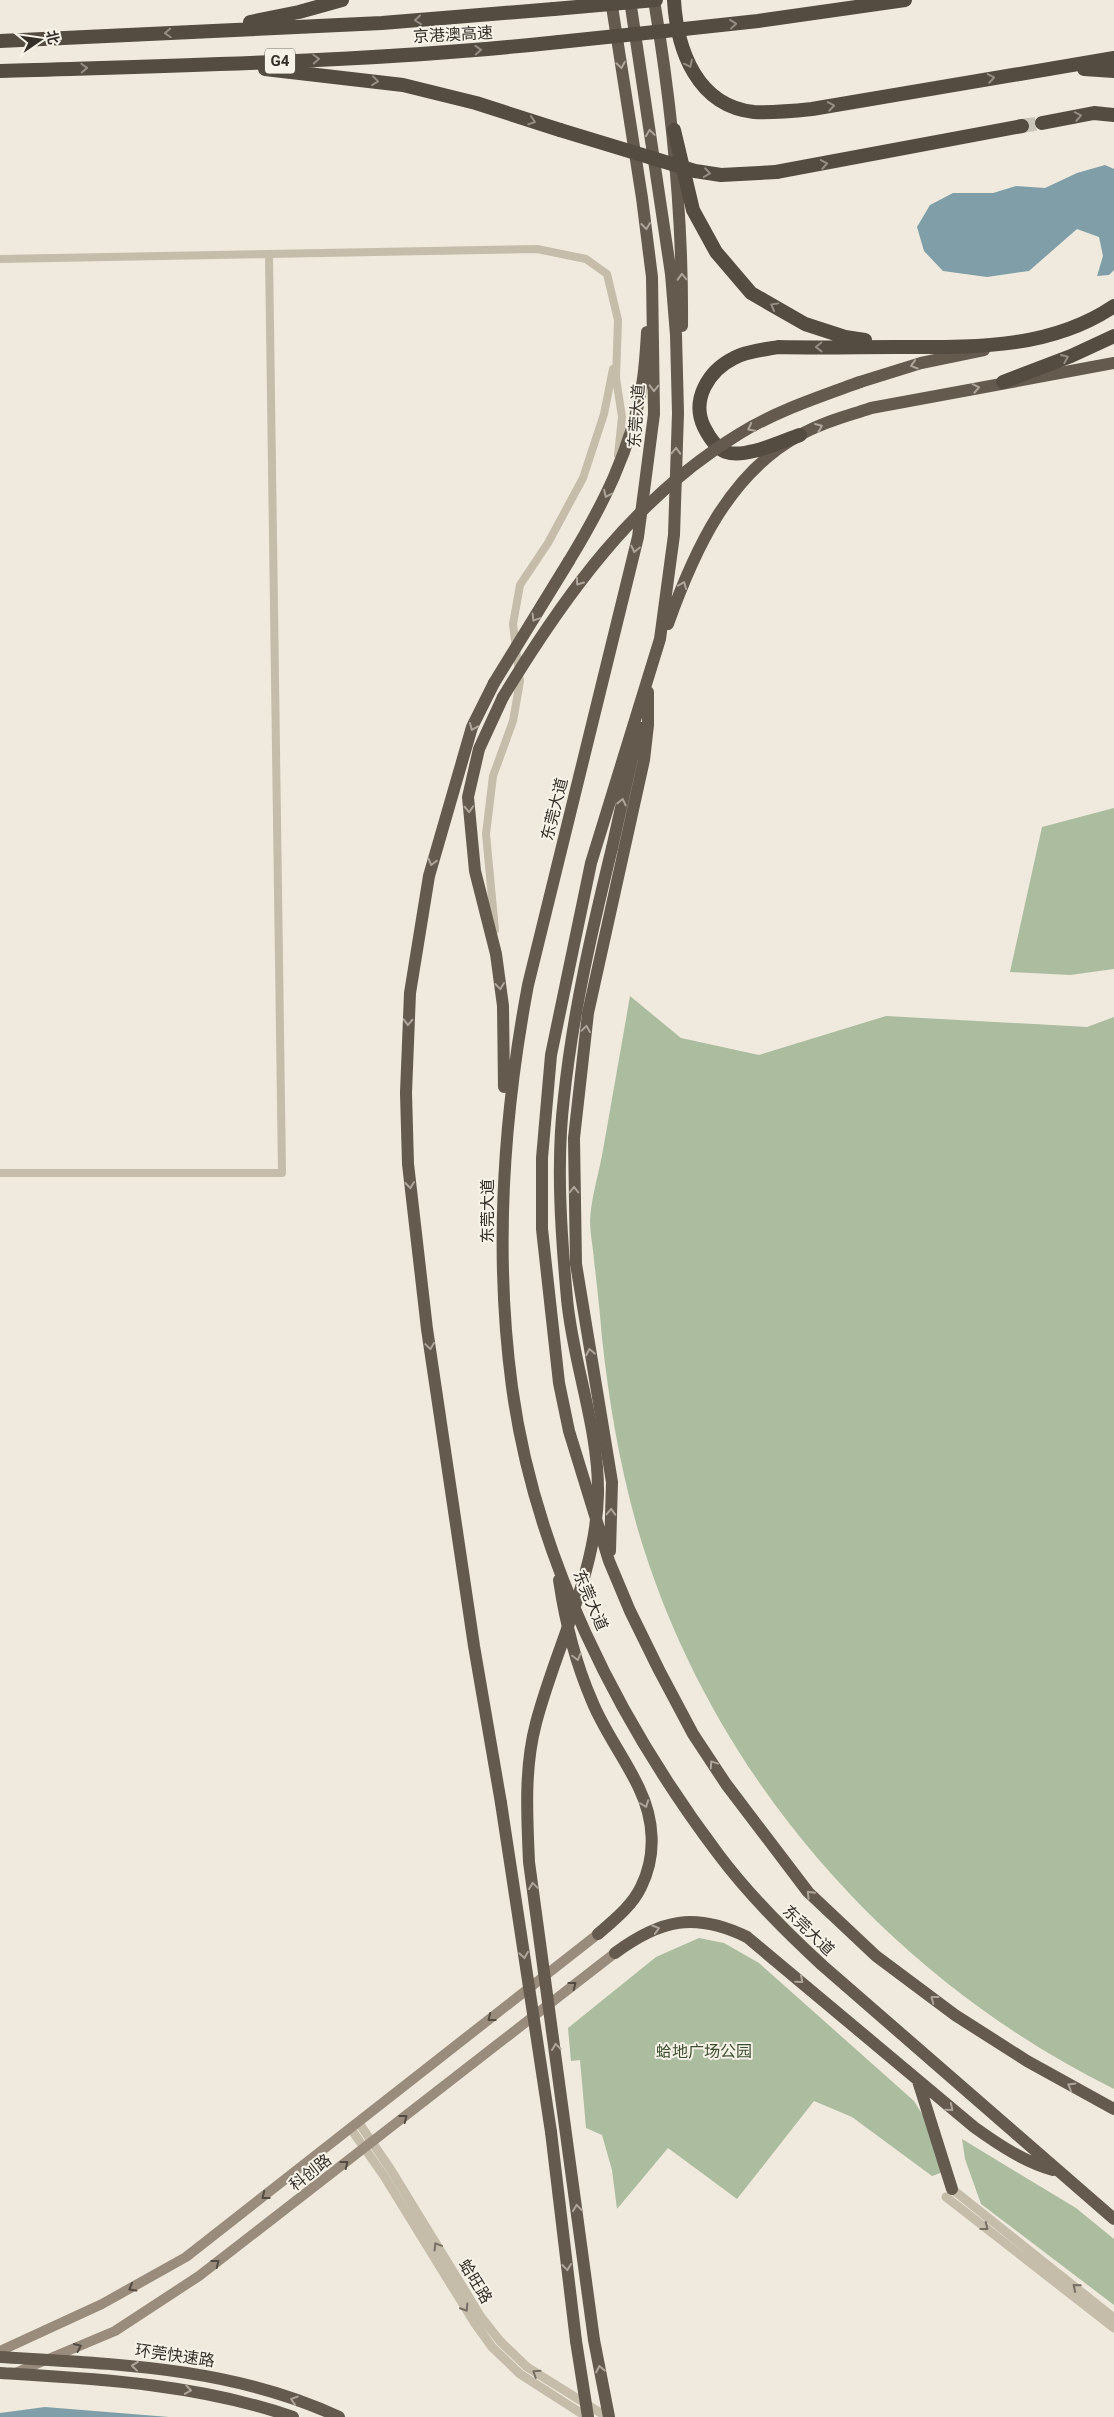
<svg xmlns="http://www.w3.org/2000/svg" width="1114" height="2417" font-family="Roboto,'Noto Sans SC',sans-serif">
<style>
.green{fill:#acbc9f}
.water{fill:#7f9ea8}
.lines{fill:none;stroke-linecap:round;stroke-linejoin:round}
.motorway-tunnel{stroke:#cac5b9;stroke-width:14;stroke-dasharray:14 7;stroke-linecap:butt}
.minor{stroke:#c5bcaa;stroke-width:8}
.tertiary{stroke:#c5bcaa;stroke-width:9}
.secondary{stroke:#998c7c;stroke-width:10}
.trunk{stroke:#645a4e;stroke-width:12}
.motorway{stroke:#544b41;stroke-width:14}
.trunk-bridge{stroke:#645a4e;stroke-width:12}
.motorway-bridge{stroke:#544b41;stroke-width:14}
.oneway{stroke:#958e84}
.oneway2{stroke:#aea69c}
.oneway3{stroke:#524b42}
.oneway4{stroke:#756e63}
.labels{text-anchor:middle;stroke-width:4;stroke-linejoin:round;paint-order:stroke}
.shield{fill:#f7f3e9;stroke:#6e6a63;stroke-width:1}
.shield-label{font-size:15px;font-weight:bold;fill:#342f29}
.street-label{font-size:16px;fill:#342f29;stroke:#f7f3e9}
.park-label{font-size:16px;fill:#3d4f30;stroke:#f7f3e9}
</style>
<rect width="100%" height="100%" fill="#efeadd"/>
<!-- green -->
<path class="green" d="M1114,808V969L1070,975L1010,972L1042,827Z
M630,996L681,1038L759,1055L886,1016L1087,1027L1114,1017V2089C888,1977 710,1774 638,1530C620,1467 609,1403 602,1338C600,1312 597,1286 594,1260C593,1247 590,1234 590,1221C591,1198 599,1173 603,1150C612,1099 621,1048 630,996Z
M699,1938L724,1943L759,1963L914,2101L937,2138L943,2172L932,2176L852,2117L814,2101L737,2199L668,2148L617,2209L612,2170L602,2135L586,2128L580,2060L571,2061L568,2028L656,1957Z
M962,2139L1076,2208L1114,2239V2305L981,2204L965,2159Z"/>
<!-- water -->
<path class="water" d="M1105,165L1114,169V270L1109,275L1097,276L1103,256L1099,237L1077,229L1029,271L987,277L943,271L924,251L917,227L930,205L953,193H993L1016,186L1045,188L1077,173Z
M45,2407L169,2417H0V2413Z"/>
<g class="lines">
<!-- motorway-tunnel -->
<path class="motorway-tunnel" d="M1022,126L1042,123"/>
<!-- minor -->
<path class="minor" d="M0,259L537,249L586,259L607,274L618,320L616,378L622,417L618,455
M495,930L486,834L493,776L513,721L520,681L513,624L520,585L548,543L583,478L604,414L613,369
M0,1173H282L269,255"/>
<!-- tertiary -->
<path class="tertiary" d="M359,2123L391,2170L481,2317L500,2341L527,2367L607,2417
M351,2129L384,2176L474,2322L492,2347L520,2374L587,2417
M952,2189L1114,2318
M946,2197L1114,2328"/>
<!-- secondary -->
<path class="secondary" d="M0,2351L102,2304L186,2257L598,1934
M15,2373L115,2331L199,2276L615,1953"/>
<!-- trunk -->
<path class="trunk" d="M611,0L642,198L652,277L654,414L638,537L528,985C503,1118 494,1253 512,1387C535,1556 617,1720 719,1855C749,1895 785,1931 822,1965L1114,2219
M630,0L671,274L676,335L678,413L674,535L660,639L591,863L551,1055L542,1158V1229L559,1383L569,1431L609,1561L630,1611L659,1670L693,1734L726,1784L808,1892L876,1956L955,2015L1027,2061L1114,2109
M654,0C672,108 683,216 682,326
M860,382L921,363L984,350
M569,561C603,505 631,450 642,385C645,368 646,350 647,332
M668,624C694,551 729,473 800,435C822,422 848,416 871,408L1114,363
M494,683L472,727L429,876L410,993L406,1093L408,1164L427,1329L474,1646L501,1803
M503,697L479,749L468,797L475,871L496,954L503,1006L504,1087
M612,848L639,727
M610,1551L612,1482L576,1264L574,1138L588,1013L644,760L648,725V692
M559,1580C565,1621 576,1664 592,1701C604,1731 625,1758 639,1788C654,1819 657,1855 641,1887C632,1906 614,1920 598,1934
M615,1953C661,1919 695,1912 747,1937L974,2127C999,2145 1023,2161 1053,2170
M918,2081L952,2189
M551,2132L576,2341"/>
<!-- motorway -->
<path class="motorway" d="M674,0C677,50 697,106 754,112C774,113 793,111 812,109L1114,58
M250,22L299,12L342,0
M684,29L758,21L905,0
M0,41L382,23L554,9
M265,69L403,85L476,103L560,130
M1084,69L1114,71
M0,71C186,65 374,62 559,42
M1042,123L1094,113L1114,115
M674,130L693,210L716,252L751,293L805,324L845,337L865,340
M776,172L1022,126
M1003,382L1071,356L1114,336
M800,435C782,441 745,459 726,452C716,448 709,437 704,427C691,400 708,371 734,358C747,351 763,350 778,347C817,348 857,347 896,347C971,347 1049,350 1114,306"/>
<!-- trunk-bridge -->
<path class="trunk-bridge" d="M494,683L569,561
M503,697C565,595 634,498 739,434C776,411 819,397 860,382
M501,1803L551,2132
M576,2341L588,2417
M0,2357C115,2364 233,2367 339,2417
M0,2373C99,2379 198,2384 293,2417
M609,2417L594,2340L529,1862C527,1816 524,1768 536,1723C556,1646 596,1575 598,1494C599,1428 573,1364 567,1299C561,1233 556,1163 564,1097C573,1012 592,930 612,848"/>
<!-- motorway-bridge -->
<path class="motorway-bridge" d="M554,9L656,0
M559,42L684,29
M560,130L695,171L721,175L776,172"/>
</g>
<!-- one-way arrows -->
<defs><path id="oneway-chevron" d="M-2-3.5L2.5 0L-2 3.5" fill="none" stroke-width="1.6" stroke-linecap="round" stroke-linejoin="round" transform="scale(1.25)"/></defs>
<g class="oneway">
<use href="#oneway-chevron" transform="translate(418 20) rotate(175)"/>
<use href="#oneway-chevron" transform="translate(733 24) rotate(-6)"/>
<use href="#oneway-chevron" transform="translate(168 33) rotate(177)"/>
<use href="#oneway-chevron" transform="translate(478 50) rotate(-3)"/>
<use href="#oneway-chevron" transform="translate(316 59) rotate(-3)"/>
<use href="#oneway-chevron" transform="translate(689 64) rotate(64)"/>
<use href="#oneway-chevron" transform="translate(84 68) rotate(-2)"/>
<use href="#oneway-chevron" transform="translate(991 78) rotate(-10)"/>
<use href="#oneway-chevron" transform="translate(375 81) rotate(7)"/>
<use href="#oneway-chevron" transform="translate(831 106) rotate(-10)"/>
<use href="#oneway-chevron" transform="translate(1078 116) rotate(-11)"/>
<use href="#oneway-chevron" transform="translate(532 121) rotate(18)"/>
<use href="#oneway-chevron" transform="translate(824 164) rotate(-10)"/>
<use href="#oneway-chevron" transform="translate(707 173) rotate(9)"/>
<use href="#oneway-chevron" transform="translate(774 306) rotate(-151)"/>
<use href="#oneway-chevron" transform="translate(819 347) rotate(179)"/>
<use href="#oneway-chevron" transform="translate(1065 358) rotate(-23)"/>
</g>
<g class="oneway2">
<use href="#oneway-chevron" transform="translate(621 65) rotate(81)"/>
<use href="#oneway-chevron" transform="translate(650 133) rotate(-98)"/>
<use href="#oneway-chevron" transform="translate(646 226) rotate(83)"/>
<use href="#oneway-chevron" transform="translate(682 277) rotate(-92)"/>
<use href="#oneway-chevron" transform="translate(914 365) rotate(163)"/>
<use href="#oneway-chevron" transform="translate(654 388) rotate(91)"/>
<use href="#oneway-chevron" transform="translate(976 388) rotate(-11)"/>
<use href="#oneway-chevron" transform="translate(819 427) rotate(-23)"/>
<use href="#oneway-chevron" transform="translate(751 428) rotate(153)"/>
<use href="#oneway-chevron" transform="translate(676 451) rotate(-88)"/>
<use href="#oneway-chevron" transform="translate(607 494) rotate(115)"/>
<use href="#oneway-chevron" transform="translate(635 549) rotate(103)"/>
<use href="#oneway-chevron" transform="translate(579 582) rotate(126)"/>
<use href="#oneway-chevron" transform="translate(683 585) rotate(-68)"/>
<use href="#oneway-chevron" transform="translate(535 618) rotate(121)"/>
<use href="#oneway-chevron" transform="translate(473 727) rotate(112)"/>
<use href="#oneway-chevron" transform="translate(622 802) rotate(-77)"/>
<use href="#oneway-chevron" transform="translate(469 809) rotate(87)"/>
<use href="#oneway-chevron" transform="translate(432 862) rotate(105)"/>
<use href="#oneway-chevron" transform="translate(500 986) rotate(83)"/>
<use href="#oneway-chevron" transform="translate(408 1022) rotate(92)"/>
<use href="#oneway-chevron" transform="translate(586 1029) rotate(-82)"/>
<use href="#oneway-chevron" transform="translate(410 1185) rotate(84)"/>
<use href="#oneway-chevron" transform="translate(574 1190) rotate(-90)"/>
<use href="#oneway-chevron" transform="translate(430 1346) rotate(82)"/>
<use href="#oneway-chevron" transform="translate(590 1352) rotate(-101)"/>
<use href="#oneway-chevron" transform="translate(611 1512) rotate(-88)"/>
<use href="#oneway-chevron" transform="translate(577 1657) rotate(75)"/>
<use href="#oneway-chevron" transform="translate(713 1764) rotate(-124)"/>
<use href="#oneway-chevron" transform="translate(645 1804) rotate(69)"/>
<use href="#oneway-chevron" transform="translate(533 1886) rotate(-98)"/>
<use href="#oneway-chevron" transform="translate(810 1894) rotate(-134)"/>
<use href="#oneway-chevron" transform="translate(656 1929) rotate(-17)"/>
<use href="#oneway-chevron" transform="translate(524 1955) rotate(81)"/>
<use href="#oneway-chevron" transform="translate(800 1980) rotate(41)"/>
<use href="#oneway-chevron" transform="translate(934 1999) rotate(-143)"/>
<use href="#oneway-chevron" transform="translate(556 2047) rotate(-97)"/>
<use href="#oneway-chevron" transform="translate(1071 2086) rotate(-150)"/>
<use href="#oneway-chevron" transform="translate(950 2108) rotate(39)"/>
<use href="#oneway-chevron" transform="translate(577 2208) rotate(-97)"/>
<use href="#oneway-chevron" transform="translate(567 2267) rotate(83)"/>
<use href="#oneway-chevron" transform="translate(135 2366) rotate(-174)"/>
<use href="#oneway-chevron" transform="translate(600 2369) rotate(-101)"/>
<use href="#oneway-chevron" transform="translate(188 2390) rotate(9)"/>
<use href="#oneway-chevron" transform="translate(294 2400) rotate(-162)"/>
</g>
<g class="oneway3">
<use href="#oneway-chevron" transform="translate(573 1985) rotate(-38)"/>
<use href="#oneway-chevron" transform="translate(491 2018) rotate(142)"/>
<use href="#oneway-chevron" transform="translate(404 2118) rotate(-38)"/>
<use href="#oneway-chevron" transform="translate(345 2164) rotate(-38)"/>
<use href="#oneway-chevron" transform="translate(265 2196) rotate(142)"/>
<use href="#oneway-chevron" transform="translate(216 2263) rotate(-38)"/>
<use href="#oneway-chevron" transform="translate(132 2288) rotate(150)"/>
<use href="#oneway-chevron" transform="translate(78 2347) rotate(-24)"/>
</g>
<g class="oneway4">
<use href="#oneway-chevron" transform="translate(985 2227) rotate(38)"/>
<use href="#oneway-chevron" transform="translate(437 2246) rotate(-121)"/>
<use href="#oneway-chevron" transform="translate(1076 2287) rotate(-141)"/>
<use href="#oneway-chevron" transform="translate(465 2308) rotate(58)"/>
<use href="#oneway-chevron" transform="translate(536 2373) rotate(-147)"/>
</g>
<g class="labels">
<!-- shield labels -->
<rect class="shield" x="265" y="48.5" width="30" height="25" rx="4"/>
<g class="shield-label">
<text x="280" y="66">G4</text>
</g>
<!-- street labels -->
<g class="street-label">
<text transform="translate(453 34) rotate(-3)" y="6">京港澳高速</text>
<text transform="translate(636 416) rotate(-86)" y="6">东莞大道</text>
<text transform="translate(554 809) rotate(-76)" y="6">东莞大道</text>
<text transform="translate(487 1211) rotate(-90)" y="6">东莞大道</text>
<text transform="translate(591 1600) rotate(67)" y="6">东莞大道</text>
<text transform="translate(809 1930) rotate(44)" y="6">东莞大道</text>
<text transform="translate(310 2172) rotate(-38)" y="6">科创路</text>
<text transform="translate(476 2281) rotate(59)" y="6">蛤旺路</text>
<text transform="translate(175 2355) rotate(8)" y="6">环莞快速路</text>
</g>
<!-- park labels -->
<g class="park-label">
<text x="704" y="2057">蛤地广场公园</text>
</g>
</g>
<!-- north arrow -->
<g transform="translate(40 40) rotate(77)" stroke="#f7f3e9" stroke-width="4" paint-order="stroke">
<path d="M0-4L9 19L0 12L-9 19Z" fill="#342f29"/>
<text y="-8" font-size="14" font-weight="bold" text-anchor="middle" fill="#342f29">北</text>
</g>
</svg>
